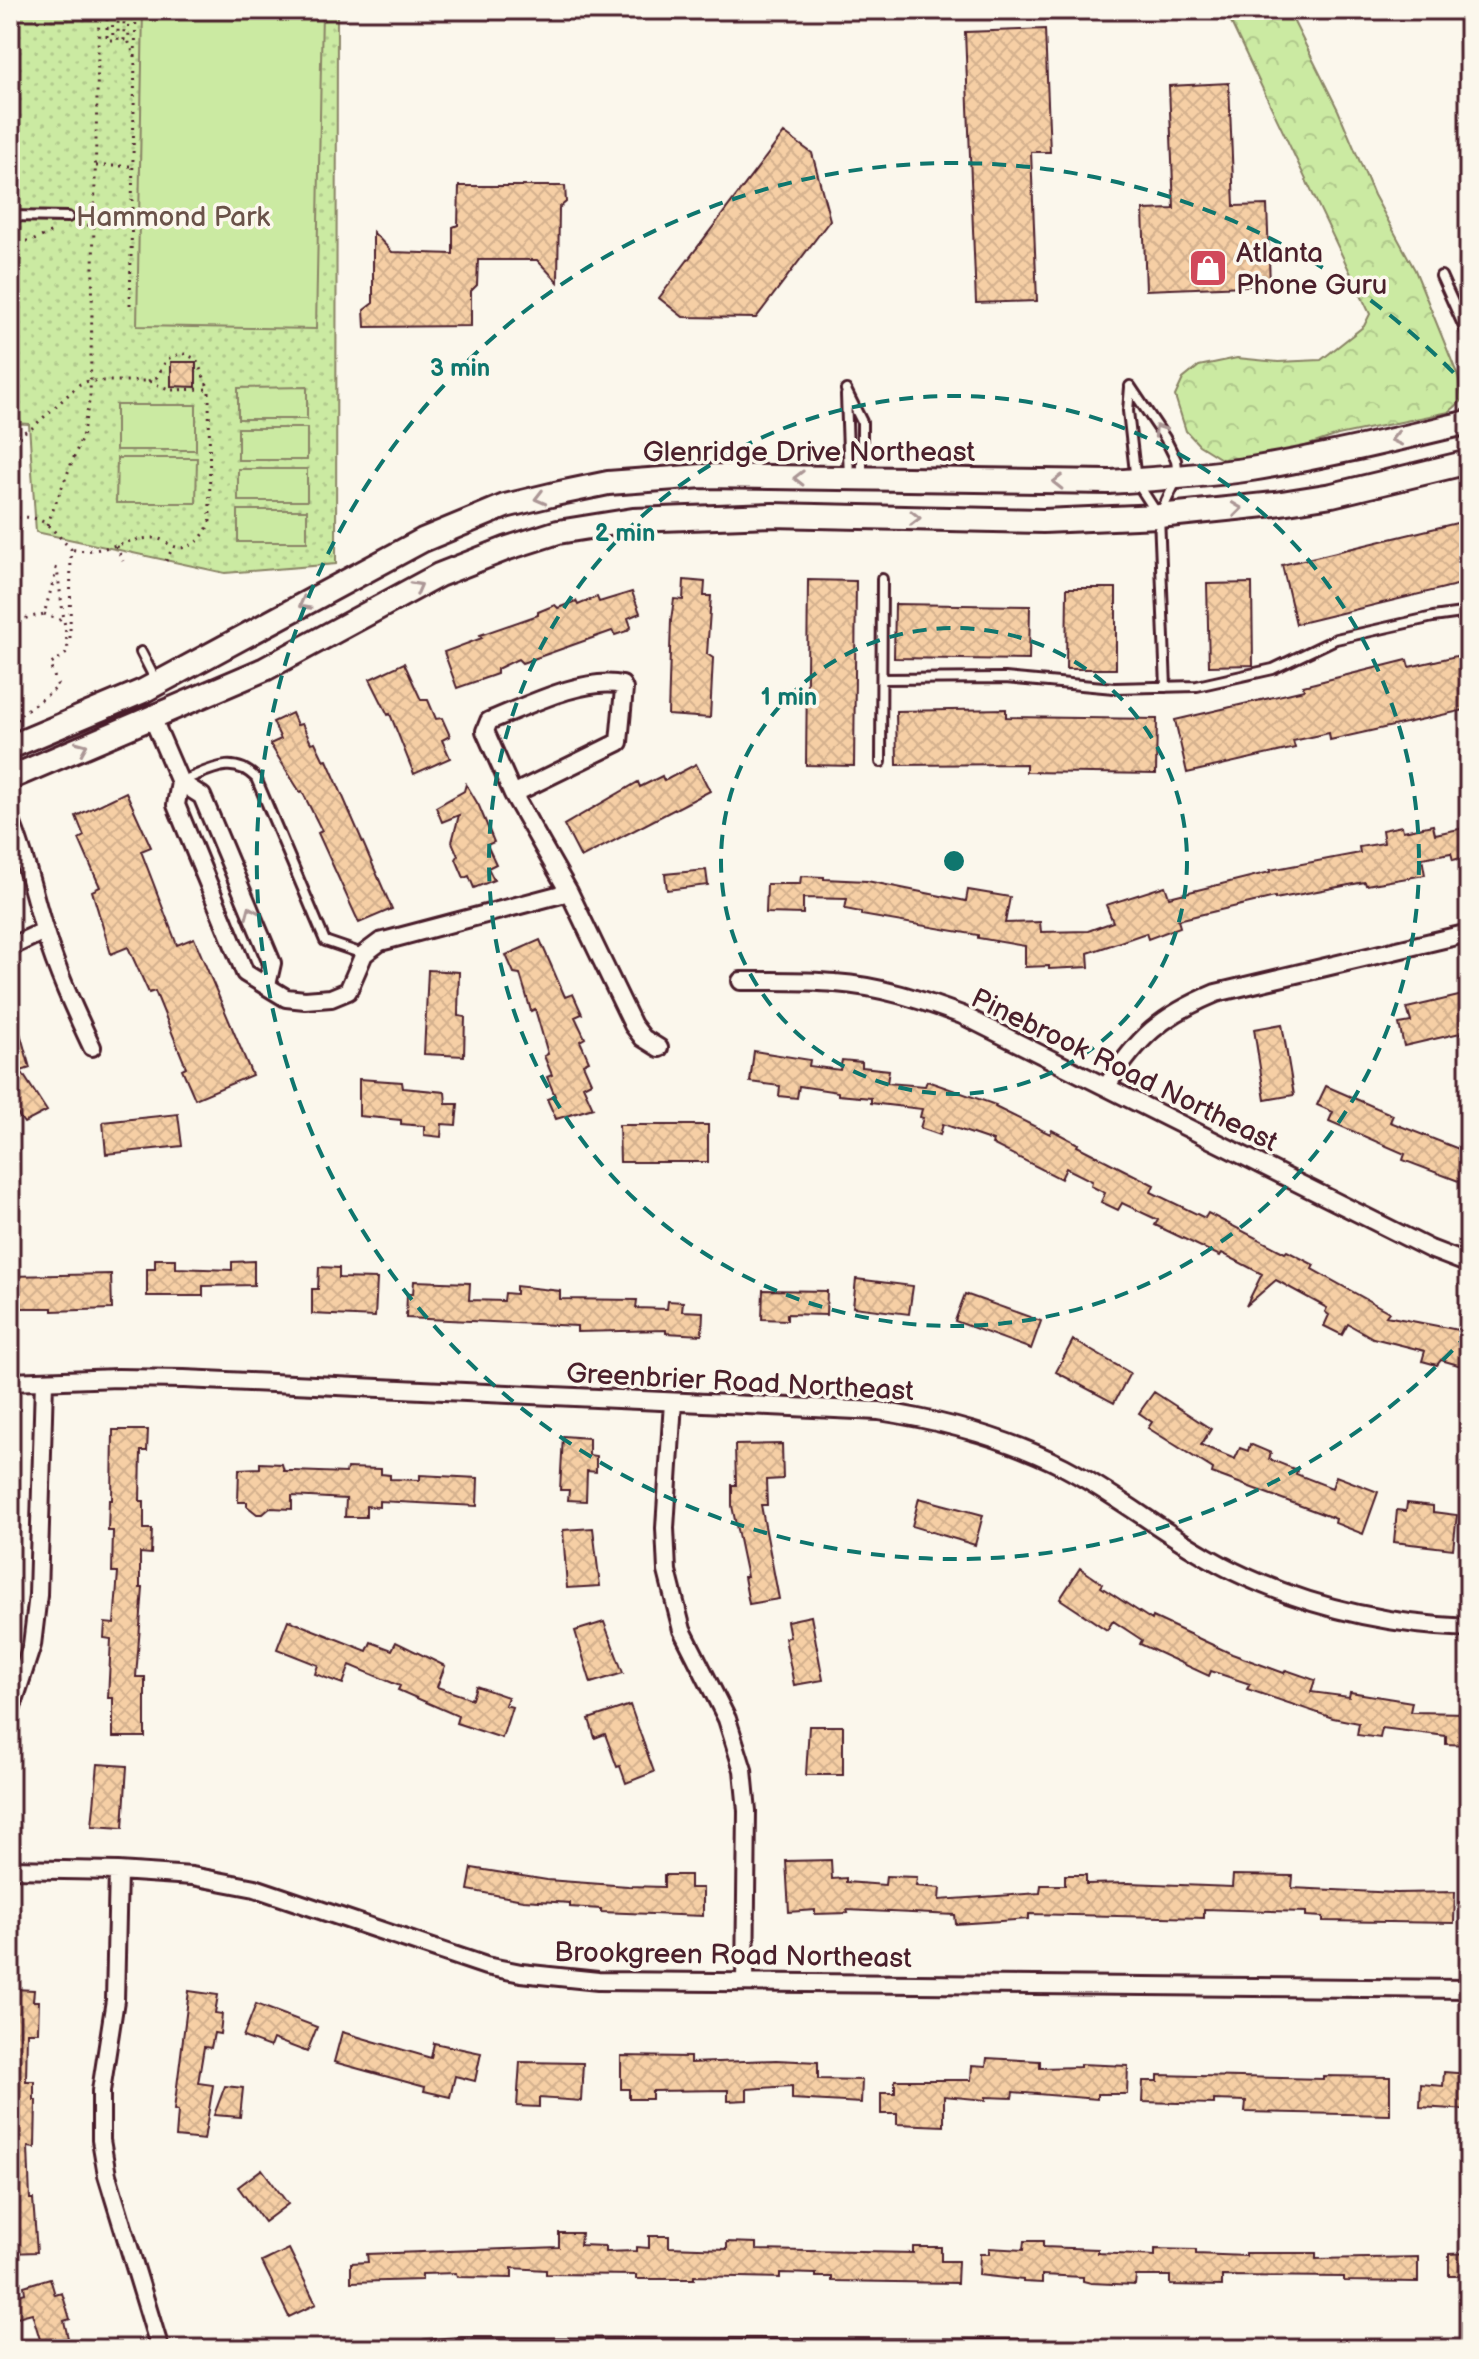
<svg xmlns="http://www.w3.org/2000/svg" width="1479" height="2359" font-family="'Balsamiq Sans',sans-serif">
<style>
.green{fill:url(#green-dots);stroke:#8a8466;stroke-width:2}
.forest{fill:url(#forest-crowns);stroke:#8a8466;stroke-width:2}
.pitch{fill:#cbeaa2;stroke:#8a8466;stroke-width:2}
.building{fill:url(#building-cross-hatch);stroke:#4a1f2b;stroke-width:2}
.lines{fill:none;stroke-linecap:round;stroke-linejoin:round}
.lane-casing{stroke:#4a1f2b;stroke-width:14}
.street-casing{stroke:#4a1f2b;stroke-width:22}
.secondary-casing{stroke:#4a1f2b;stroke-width:28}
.path{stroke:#4a1f2b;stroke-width:3;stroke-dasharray:2 6;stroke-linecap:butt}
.lane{stroke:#fbf7ec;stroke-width:8}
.street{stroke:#fbf7ec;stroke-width:16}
.secondary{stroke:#fbf7ec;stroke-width:22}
.oneway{stroke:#ab9695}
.ring{fill:none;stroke:#0f766e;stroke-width:4;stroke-dasharray:14 10}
.labels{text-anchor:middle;stroke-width:7;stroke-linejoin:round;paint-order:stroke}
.park-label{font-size:28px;fill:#6a5249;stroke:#fbf7ec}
.poi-label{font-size:28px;fill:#4a1f2b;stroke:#fbf7ec;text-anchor:start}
.street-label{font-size:28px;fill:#4a1f2b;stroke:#fbf7ec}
.centre{fill:#0f766e;stroke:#fbf7ec;stroke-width:4}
.ring-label{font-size:24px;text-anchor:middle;font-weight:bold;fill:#0f766e;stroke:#fbf7ec;stroke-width:7;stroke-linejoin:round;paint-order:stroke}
</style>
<defs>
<pattern id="green-dots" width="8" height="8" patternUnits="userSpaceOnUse" patternTransform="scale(2)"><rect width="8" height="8" fill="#cbeaa2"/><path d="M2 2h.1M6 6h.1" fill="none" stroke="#b0c88c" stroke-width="1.8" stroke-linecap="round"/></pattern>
<pattern id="forest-crowns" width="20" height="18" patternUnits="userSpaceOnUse" patternTransform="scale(2)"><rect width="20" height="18" fill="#cbeaa2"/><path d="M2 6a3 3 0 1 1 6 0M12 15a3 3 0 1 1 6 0" fill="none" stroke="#b0c88c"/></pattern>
<pattern id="building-cross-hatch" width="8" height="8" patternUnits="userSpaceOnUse" patternTransform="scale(2)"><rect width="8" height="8" fill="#f6cfa5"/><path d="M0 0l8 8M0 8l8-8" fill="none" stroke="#d4b18e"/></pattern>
</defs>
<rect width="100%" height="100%" fill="#fbf7ec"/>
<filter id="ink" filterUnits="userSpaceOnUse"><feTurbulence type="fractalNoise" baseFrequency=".0125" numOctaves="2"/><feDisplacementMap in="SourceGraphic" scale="16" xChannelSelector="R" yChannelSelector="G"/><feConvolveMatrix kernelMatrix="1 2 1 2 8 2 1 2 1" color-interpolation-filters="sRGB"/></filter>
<g filter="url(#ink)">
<!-- green -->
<path class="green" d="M10,10H337L336,564L225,573L36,532L29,424L10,423Z"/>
<!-- forest -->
<path class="forest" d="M1225,10H1288L1338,110L1374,195L1415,270L1458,376L1463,400L1449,412L1338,435L1273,457L1223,460L1199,445L1186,431L1175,396L1183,379L1199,366L1237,358L1278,362L1321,360L1364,326L1370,314Z"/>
<!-- pitch -->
<path class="pitch" d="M143,10H322L316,329L137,326Z
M307,387V419H238V388Z
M116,405H196V450H116Z
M238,428H307V460H238Z
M117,458H197L196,503H116Z
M238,469H307V501H238Z
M238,510H307V542H238Z"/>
<!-- building -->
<path class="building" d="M1045,29L1050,152H1031L1037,301L976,303L965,32Z
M1229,83L1234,206L1267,205L1270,285L1146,290L1143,210L1174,209L1169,86Z
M784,133L812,153L830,220L756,318L683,317L659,298Z
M459,186H565L566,202L559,208L558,282L537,260H478L477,285L471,291V326L365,327L364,310L373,303V232L392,252L453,254V227L458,225Z
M171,362H196V387L171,386Z
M1461,522L1469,556V582L1296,624L1282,565Z
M684,580L705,582L704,596H711L707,654L713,658L710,718L668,715L671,620L674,599L683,600Z
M808,580L856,581L854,766L806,765Z
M1252,583L1253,665L1209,666L1207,584Z
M1067,588H1116V669H1066Z
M632,592L640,613L628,618L631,627L627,631L615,635L612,631L522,663L518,659L497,669V674L457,688L444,652L482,638L480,635L538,615V612L555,605L558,608L576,601L578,605L597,597L599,602Z
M895,604L1030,606L1029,660L894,658Z
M1469,653V709L1330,740L1329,733L1293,741L1295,748L1187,773L1175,720L1304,690L1303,686L1407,660L1409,667Z
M404,663L421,700H428L436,719L442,718L450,736L442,740L450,758L414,774L390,714L388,715L370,679Z
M1006,709V717L1157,719L1156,774L1026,772V764L897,765L896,711Z
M292,713L297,725L302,724L311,743L315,742L324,761L327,760L392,909L359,923L318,833L322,831L302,791L300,792L270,744L281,739L273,722Z
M696,764L710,791L581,858L564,825L638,782L640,787L662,776L664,781Z
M466,784L479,806L494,842L487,845L496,864L488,868L494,880L474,888L469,876L464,878L456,859L458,856L452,842L459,815L442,822L436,807L464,791Z
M126,792L151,847L141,851L177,945L194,938L252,1075L195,1099L182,1069L186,1067L155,991L149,993L128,947L111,954L92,891L100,887L79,839L84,836L76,816Z
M1433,825L1435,834L1469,827V856L1453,860L1451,853L1422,858L1425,875L1366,885L1365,882L1275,899V897L1178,920L1180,927L1148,939L1146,933L1088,953L1089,967L1049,969V966L1025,967V946L978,938V935L861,915V912L845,909L847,899L803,898V914L766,913L767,884H800L801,876L824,877V879L867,881L966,901L968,890L1010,897L1005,923L1040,922L1041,932L1088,931L1113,922L1106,905L1165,886L1169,897L1270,872V870L1360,853L1359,847L1384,843L1382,830L1402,826L1403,831Z
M706,870L708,885L667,890L665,874Z
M540,940L565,997L573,994L582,1014L575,1017L585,1038L580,1041L589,1061L583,1064L591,1082L583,1086L593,1108L556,1119L547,1099L555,1096L547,1077L552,1075L544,1056L548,1054L535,1009L531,1011L520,974L514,973L506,955Z
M428,970L459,972L458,1016L465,1017L464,1056L424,1054Z
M1463,995L1469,1031L1404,1046L1399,1024L1411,1022L1407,1008Z
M10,1015H15L30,1068L21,1071L47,1111L24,1123L10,1104Z
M1282,1024L1294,1095L1265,1100L1254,1029Z
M754,1051L810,1060L809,1066L840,1070L842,1060L862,1062V1067L889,1070L887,1083L925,1086L927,1081L996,1105L995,1107L1050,1134L1052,1130L1078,1144L1077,1146L1154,1185L1151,1192L1205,1218L1208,1213L1285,1253L1287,1251L1314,1265L1312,1269L1389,1312L1386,1316L1469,1332V1351L1465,1367L1441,1360L1437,1365L1422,1361L1425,1351L1373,1338L1348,1324L1342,1335L1324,1326L1329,1315L1325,1312L1327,1308L1276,1280L1246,1306L1262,1274L1222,1253L1220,1256L1155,1225L1158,1220L1122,1203L1118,1210L1101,1202L1105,1193L1091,1186L1092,1181L1066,1168L1061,1179L992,1144L993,1141L943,1124L940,1135L920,1128L923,1118L920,1117L922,1109L871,1103V1098L838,1095V1092L799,1086L797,1098L779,1096L780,1086L750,1082Z
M359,1079L402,1082L403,1088L445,1092L446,1104H458L456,1125L442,1124L441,1137L424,1135V1126L401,1124V1120L359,1116Z
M1326,1086L1393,1115L1390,1122L1469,1153V1185L1403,1160L1405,1154L1329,1121L1333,1112L1317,1105Z
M178,1114L182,1146L106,1154L103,1122Z
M619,1125H708V1162H620Z
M155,1259H176V1268L232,1270V1262L254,1261V1285L203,1286V1296H147V1269H155Z
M319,1267L339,1268V1278L377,1279L375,1317L312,1314V1289H318Z
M111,1274L112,1309L52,1311V1308H10V1276Z
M856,1279L913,1286L909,1314L853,1307Z
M414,1281L470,1283L469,1300L504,1301L505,1293L516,1294V1286L560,1291V1299L637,1300L636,1308L667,1309L668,1301L683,1302L682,1311L703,1312L702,1335L666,1333V1330L577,1332V1326L406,1318L407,1294H413Z
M763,1290L827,1291L826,1315L787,1314V1320L762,1319Z
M965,1294L1041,1321L1031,1349L955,1321Z
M1073,1340L1130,1373L1114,1403L1056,1372Z
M1154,1392L1211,1429L1201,1445L1235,1459L1240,1448L1248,1451L1250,1444L1271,1453L1269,1459L1297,1470L1296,1474L1332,1488L1336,1476L1378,1492L1363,1534L1335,1523L1336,1519L1212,1473L1213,1469L1148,1428L1152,1422L1139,1413Z
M113,1430H148L147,1451H141L140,1501H144V1529H152L151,1554L140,1553V1588H143L136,1677H145V1737H113V1698H108L111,1639L104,1638L105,1623L114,1624L118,1572H112L113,1531H108L109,1500H112Z
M563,1436L589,1438V1455L596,1456V1472L587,1471L586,1501L568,1500L569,1490H560Z
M782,1444L783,1479L766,1480L767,1505H761L779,1599L749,1604L744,1577H747L732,1506V1485H736L735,1445Z
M260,1463L282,1464L284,1471H293L346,1473L347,1468L381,1469V1474L390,1475V1479L420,1480V1475L478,1478L477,1506L379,1501V1507L366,1506V1517H345L346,1499L292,1496V1509L270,1508L263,1514H257L247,1506V1502H238L239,1469L260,1468Z
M919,1498L983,1515L975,1545L912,1526Z
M1407,1503L1433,1506V1512L1457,1515L1453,1549L1394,1542L1397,1510L1406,1511Z
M593,1528L600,1586L567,1588L563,1530Z
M1080,1568L1103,1584L1101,1587L1152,1620L1153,1617L1232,1654L1284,1673L1286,1670L1315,1680L1311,1692L1349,1697L1350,1692L1412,1702L1410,1712L1469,1713V1745L1446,1744V1736L1382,1728L1380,1738L1357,1735L1359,1723L1333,1718L1247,1689L1250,1684L1211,1671L1209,1676L1140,1644L1142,1640L1113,1621L1107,1630L1060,1599Z
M811,1616L823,1680L794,1685L785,1638L790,1637L787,1621Z
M288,1620L367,1651L371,1642L392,1650L396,1642L445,1666L437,1687L472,1699L476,1686L508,1697L505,1705L512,1707L502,1738L456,1723L458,1716L398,1690L400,1686L350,1665L343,1684L315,1674L318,1665L277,1649Z
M604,1622L623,1673L591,1683L575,1631Z
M630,1705L654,1772L626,1783L620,1766L617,1767L605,1734L595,1738L589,1719Z
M809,1726H843V1775H806Z
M98,1764L127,1766L123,1828L92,1826Z
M831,1860L832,1879L846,1878V1882L885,1885L886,1876L917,1877L916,1886L940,1888L939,1900L1040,1893L1041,1885H1065V1875H1086V1884L1129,1883L1232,1887L1233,1875L1293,1876L1292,1888L1397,1893L1455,1892L1454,1923L1323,1921V1917L1306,1916V1912L1204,1909V1918L1029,1914V1919L956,1924L955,1915L847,1910L848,1913L815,1914V1910L789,1912L786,1861Z
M472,1868L547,1880L628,1886L664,1887V1875H690V1888H703V1916L601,1912V1909L570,1907V1903L523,1900L468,1890Z
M14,1989L34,1990L33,2001H39L38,2032H27L26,2081H34V2100H36L35,2148L28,2147L30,2199H33L37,2252L10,2253V2000H14Z
M189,1991L218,1995L215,2013L222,2014L220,2034L214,2033L211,2048L204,2047L198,2083L213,2085L204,2140L176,2137L178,2111L174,2110Z
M256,2004L317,2027L307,2052L273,2039L270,2047L243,2037Z
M342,2032L431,2058L434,2043L481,2053L475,2081L455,2076L450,2097L424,2091L425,2087L334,2062Z
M621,2056L690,2057V2063L776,2060L818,2062V2079L862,2080L861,2103L792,2099V2086L747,2089V2100L728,2101V2090L652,2091V2099H629V2089H621Z
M987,2058L1040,2061V2068L1080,2067V2064L1128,2066L1127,2094H1097V2099L1013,2092L1012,2098L986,2097V2100L944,2096V2126L897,2124V2114H881V2093H895V2080H971L972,2065L986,2066Z
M520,2062L583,2063L581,2101L539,2098V2107L517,2106Z
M1444,2072L1469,2074V2110L1420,2107L1421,2084L1443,2086Z
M1158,2075L1323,2079V2076L1390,2077V2115L1245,2112L1246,2101L1214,2100V2104L1142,2102L1143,2081H1158Z
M225,2086L243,2088L240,2117L214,2115Z
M262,2169L288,2204L264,2222L238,2187Z
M559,2233H581L580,2245L605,2246V2252L636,2251V2247L649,2248V2236H669V2247L727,2249V2242L756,2243V2250L913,2253V2247H941V2261H958L957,2283L832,2281V2277H816V2274L780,2273V2278L694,2276V2279H636V2275L546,2274V2270L512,2268V2278L457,2277L456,2273L422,2274V2280L351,2282V2263L368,2262L367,2254L559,2247Z
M1024,2241H1043V2247L1098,2249V2253L1155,2256V2249L1196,2250V2254L1246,2256V2253H1316V2259L1418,2257V2282L1344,2281V2277L1222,2276V2286L1170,2285V2276H1136L1135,2285L1091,2283L1083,2281V2277L1042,2275V2283L1023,2282V2280L979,2275L980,2254H989V2248L1023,2250Z
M289,2249L316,2304L289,2317L262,2262Z
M1469,2253V2276H1449V2254Z
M50,2278L55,2295L62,2293L70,2319L64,2321L68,2338L42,2346L32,2313L10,2319V2298L25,2293L24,2286Z"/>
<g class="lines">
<defs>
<path id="lane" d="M10,216L68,217
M1441,276L1469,338
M1130,386L1165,438L1176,460L1178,477L1159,516L1166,687
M1130,387L1128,411L1136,481L1158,515
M846,390L862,422V478
M846,395L849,478
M141,652L157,683
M882,679L1005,678L1114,688L1197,686L1273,669L1336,639L1433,617L1469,612
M881,762L882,579
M182,781C209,771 232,754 256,778L325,941L363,954"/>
<path id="street" d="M152,717L180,782
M513,794L619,742L624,689L622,685C585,676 524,707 489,721L485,731L513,794L569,892L633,1025L643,1038L659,1048
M10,819C26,856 33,894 45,932C57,972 74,1009 92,1047
M10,947L44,931
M741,981C773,981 804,980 835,983C880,986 921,1000 962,1015L1430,1249L1469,1264
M267,985L272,963L202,796L180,782L176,805L245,973L286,998L305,1000L331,998L348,991L364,954L380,942L569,892
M1106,1087C1138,1037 1161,1016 1216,993L1469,933
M10,1382L118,1378L184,1379L879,1411C944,1421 1005,1437 1064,1467C1127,1500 1181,1548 1246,1577C1317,1609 1391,1625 1469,1628
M673,1402L665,1528L667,1571L682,1630L727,1719L743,1770L747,1811L745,1982
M10,1713L32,1645L38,1595L44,1381
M10,1869L118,1871L192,1876L255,1888L486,1966L521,1973L598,1981L1469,1989
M118,1871L115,2000L101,2091V2140L107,2175L160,2349
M427,2349L462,2347L1043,2349"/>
<path id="secondary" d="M10,747L143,691L423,540L505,506L555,494L608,483L703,476L1109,482C1156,479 1204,476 1251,469C1324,457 1397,439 1469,422
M10,778L265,669L439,575L508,548L558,532L633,520L772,515L1043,521L1159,516L1275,504L1332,495L1469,462"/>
</defs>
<!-- lane casing -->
<use href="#lane" class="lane-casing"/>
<!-- street casing -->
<use href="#street" class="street-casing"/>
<!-- secondary casing -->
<use href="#secondary" class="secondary-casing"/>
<!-- path -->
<path class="path" d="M99,12L107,11V40H113L112,12L118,11V40H124V11H128L129,43L134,54
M96,166H132
M79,225H95
M10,241H32L52,232
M130,305L136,10
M148,381L157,377L167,359L182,353L196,359L209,389
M10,439L32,428L80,384L88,381H148L171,390L209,389L210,521C206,533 199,543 186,547C172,551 165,537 151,538C125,539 97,556 71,549
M10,519C44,512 49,527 71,549L70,638
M47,525L82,437L90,397L99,10
M116,546L123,561
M166,561L173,547
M44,614L65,622
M10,622L44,614L56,572
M19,720L17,717L58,687L50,665L67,653L68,649L57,569L50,567"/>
<!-- lane -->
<use href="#lane" class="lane"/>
<!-- street -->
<use href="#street" class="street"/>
<!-- secondary -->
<use href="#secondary" class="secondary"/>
</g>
<!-- one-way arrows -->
<defs><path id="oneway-chevron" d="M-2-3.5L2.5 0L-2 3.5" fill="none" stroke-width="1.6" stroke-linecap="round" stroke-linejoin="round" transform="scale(2)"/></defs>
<g class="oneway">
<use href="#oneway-chevron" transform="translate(1159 430) rotate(-124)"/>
<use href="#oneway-chevron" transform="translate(1396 439) rotate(167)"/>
<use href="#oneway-chevron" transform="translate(799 478) rotate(-179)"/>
<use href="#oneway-chevron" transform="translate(1058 482) rotate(-179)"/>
<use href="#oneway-chevron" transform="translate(540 498) rotate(166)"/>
<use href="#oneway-chevron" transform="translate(1237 509) rotate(-7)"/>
<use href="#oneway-chevron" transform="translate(915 518) rotate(1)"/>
<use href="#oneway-chevron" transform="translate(417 587) rotate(-29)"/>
<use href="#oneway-chevron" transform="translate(304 604) rotate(151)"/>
<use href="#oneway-chevron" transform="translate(82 747) rotate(-23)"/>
<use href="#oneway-chevron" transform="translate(251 912) rotate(-113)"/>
</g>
</g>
<!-- distance rings -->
<g class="ring">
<circle cx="954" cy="861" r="233"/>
<circle cx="954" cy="861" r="465"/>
<path d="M1469 1333A698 698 0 1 1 1469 389"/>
</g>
<!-- icons -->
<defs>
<symbol id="shop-square" viewBox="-11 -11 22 22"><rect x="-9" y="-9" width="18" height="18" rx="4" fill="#d1495b" stroke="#fbf7ec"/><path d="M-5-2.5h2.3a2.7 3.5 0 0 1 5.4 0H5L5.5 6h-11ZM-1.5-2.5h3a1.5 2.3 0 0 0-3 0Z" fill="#fff"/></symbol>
</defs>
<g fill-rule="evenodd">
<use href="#shop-square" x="1186" y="246" width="44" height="44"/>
</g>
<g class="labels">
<!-- park labels -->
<g class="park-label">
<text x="173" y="226">Hammond Park</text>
</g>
<!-- poi labels -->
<g class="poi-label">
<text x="1236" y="262">Atlanta<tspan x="1236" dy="32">Phone Guru</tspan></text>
</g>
<!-- street labels -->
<g class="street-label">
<text x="809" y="461">Glenridge Drive Northeast</text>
<text transform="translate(1125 1069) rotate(26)" y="10">Pinebrook Road Northeast</text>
<text transform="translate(740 1381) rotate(3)" y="10">Greenbrier Road Northeast</text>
<text transform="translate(733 1954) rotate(1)" y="10">Brookgreen Road Northeast</text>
</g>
</g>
<circle cx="954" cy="861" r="12" class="centre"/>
<g class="ring-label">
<text x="460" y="376">3 min</text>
<text x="625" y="541">2 min</text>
<text x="789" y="705">1 min</text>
</g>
<!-- margin -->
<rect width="1479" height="2359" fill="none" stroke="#fbf7ec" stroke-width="40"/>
<rect x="20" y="20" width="1439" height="2319" fill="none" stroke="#4a1f2b" stroke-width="3" filter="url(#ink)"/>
</svg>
